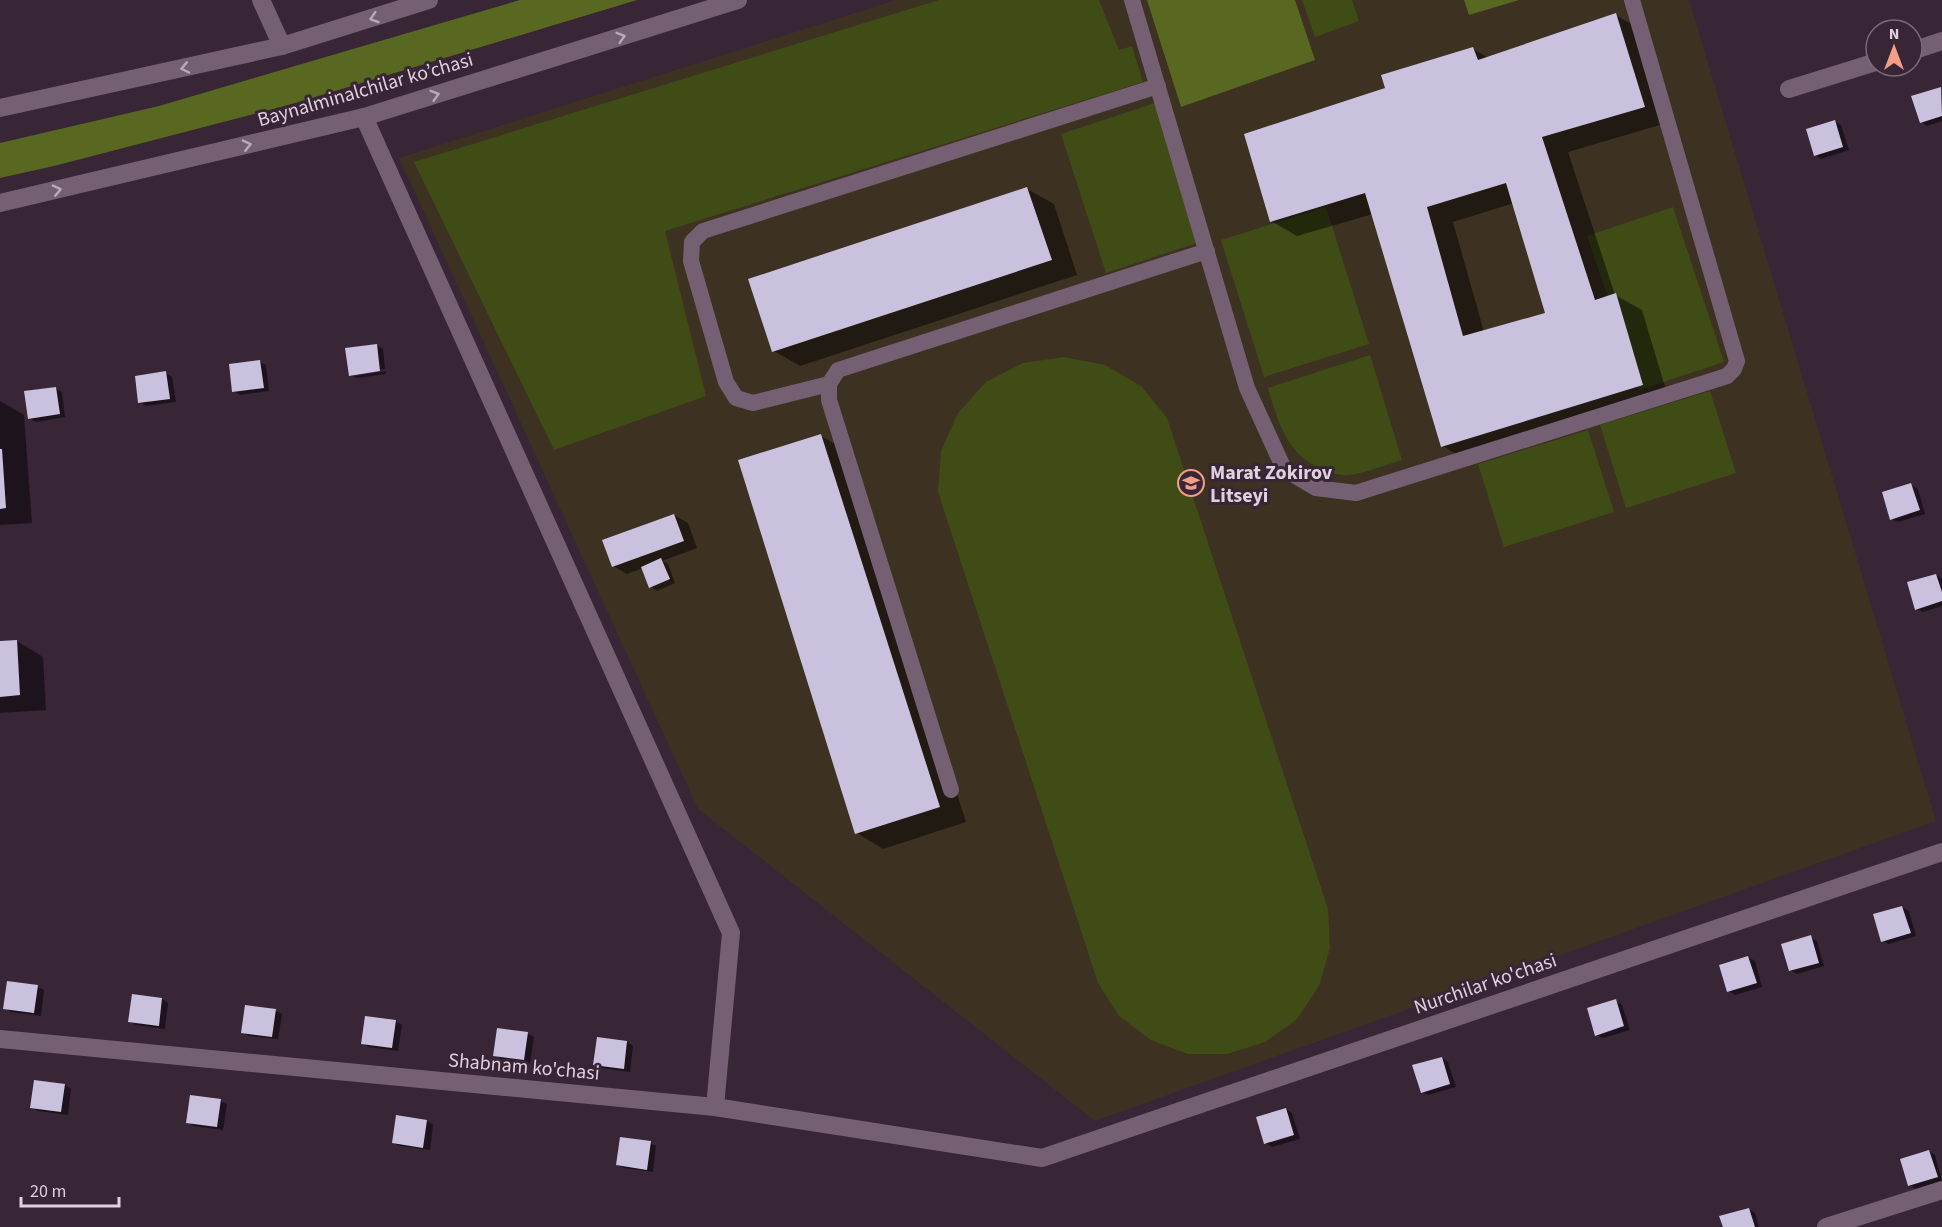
<svg xmlns="http://www.w3.org/2000/svg" width="1942" height="1227" font-family="'Source Sans 3',sans-serif">
<style>
.education{fill:#3d3122}
.green{fill:#404c15}
.forest{fill:#586820}
.shadow{fill:#0007;fill-rule:evenodd}
.building{fill:#cac1de;fill-rule:evenodd}
.lines{fill:none;stroke-linecap:round;stroke-linejoin:round}
.service{stroke:#755f73;stroke-width:16}
.minor{stroke:#755f73;stroke-width:18}
.tertiary{stroke:#755f73;stroke-width:18}
.secondary{stroke:#755f73;stroke-width:18}
.oneway{stroke:#baaab9}
.labels{text-anchor:middle;stroke-width:6;stroke-linejoin:round;paint-order:stroke}
.street-label{font-size:20px;fill:#dfd2de;stroke:#382536}
.poi-label{font-size:20px;font-weight:bold;fill:#dfd2de;stroke:#382536;text-anchor:start}
</style>
<rect width="100%" height="100%" fill="#382536"/>
<!-- education -->
<path class="education" d="M896,0H1689L1936,821L1095,1121L698,809L399,158Z"/>
<!-- green -->
<path class="green" d="M939,0H1099L1119,50L1132,46L1143,82L665,231L706,396L554,450L414,162Z
M1302,0H1352L1359,21L1315,37Z
M1155,103L1200,242L1106,273L1061,134Z
M1326,207L1369,344L1264,377L1221,240Z
M1673,207L1724,362L1639,390L1587,236Z
M1370,355L1402,460C1385,465 1366,473 1349,475C1341,476 1333,473 1326,471C1287,456 1279,425 1268,388Z
M1064,357L1105,365L1141,386L1167,418L1328,909L1330,948L1319,986L1297,1019L1265,1042L1227,1054H1188L1151,1040L1119,1016L1098,983L938,492L941,451L958,413L986,382L1023,363Z
M1710,391L1736,473L1626,508L1600,425Z
M1588,430L1614,512L1504,547L1478,464Z"/>
<!-- forest -->
<path class="forest" d="M520,0H637L292,104L54,166L0,178V143L159,106Z
M1147,0H1295L1315,60L1181,107Z
M1464,0H1519L1469,15Z"/>
<!-- shadow -->
<path class="shadow" d="M1615,15L1642,30L1670,122L1568,152L1615,295L1642,310L1669,400L1469,462L1443,446L1373,214L1297,236L1271,221L1473,49L1489,58ZM1514,203L1547,314L1484,332L1453,222Z
M1941,89L1942,121L1927,126L1921,122Z
M1835,122L1841,125L1849,150L1821,159L1815,155Z
M1027,189L1054,204L1077,275L800,366L774,351Z
M376,345L383,349L385,369L354,373V376L386,371V374L357,378L350,375Z
M260,362L266,365L269,391L240,395L234,391Z
M166,373L172,377L176,402L146,406L140,402Z
M56,389L62,392L65,417L36,422L29,418Z
M0,401L24,415L32,523L0,525Z
M821,436L847,451L966,822L883,849L857,833Z
M1911,485L1918,489L1925,514L1898,522L1892,519Z
M674,515L688,523L697,548L662,561L668,564L675,583L657,591L651,587L643,568L627,574L613,566Z
M1936,575L1942,579V606L1923,612L1916,609Z
M17,641L43,657L46,710L0,713V643Z
M1902,907L1909,911L1916,936L1889,944L1883,941Z
M1810,937L1817,941L1824,966L1797,974L1790,970Z
M1748,957L1755,961L1762,987L1735,995L1729,991Z
M38,987L44,990L41,1016L11,1012L5,1008Z
M162,999L168,1003L165,1029L136,1025L130,1021Z
M1616,1001L1622,1005L1630,1030L1603,1038L1596,1035Z
M275,1010L282,1014L278,1039L249,1036L243,1032Z
M395,1021L402,1025L398,1051L369,1047L363,1043Z
M527,1033L534,1037L530,1063L501,1059L495,1055Z
M598,1039L627,1042L633,1046L630,1072L601,1068L595,1064Z
M1442,1058L1448,1062L1456,1087L1428,1095L1422,1092Z
M65,1085L71,1089L68,1115L38,1111L32,1107Z
M220,1101L227,1104L223,1130L194,1126L188,1122Z
M1286,1109L1292,1113L1300,1139L1272,1147L1266,1143Z
M427,1121L433,1125L430,1150L400,1146L394,1143Z
M650,1143L656,1146L653,1172L624,1168L617,1165Z
M1929,1151L1935,1155L1942,1181L1916,1189L1909,1185Z
M1749,1209L1755,1213L1759,1227H1724Z"/>
<!-- building -->
<path class="building" d="M1616,13L1645,107L1542,137L1595,300L1616,293L1643,385L1441,447L1365,193L1270,222L1244,134L1385,88L1381,75L1473,47L1478,60ZM1506,183L1545,313L1463,336L1427,207Z
M1941,87L1942,116L1920,123L1911,96Z
M1835,120L1843,147L1814,156L1806,129Z
M1027,187L1052,260L772,352L748,279Z
M377,344L380,371L349,376L345,348Z
M260,360L264,388L232,392L229,364Z
M166,371L170,399L138,403L135,376Z
M56,387L60,414L28,419L24,391Z
M821,434L940,807L855,834L738,460Z
M0,449H2L6,508L0,509Z
M1911,483L1920,510L1890,520L1882,492Z
M674,514L684,541L612,567L602,540Z
M661,558L670,579L649,588L641,567Z
M1936,574L1942,592V601L1915,610L1907,582Z
M17,640L20,695L0,697V641Z
M1902,906L1911,933L1881,942L1873,914Z
M1811,935L1819,963L1789,971L1781,944Z
M1748,956L1757,983L1727,992L1719,965Z
M7,981L38,985L34,1013L3,1009Z
M132,994L162,998L159,1026L128,1022Z
M1616,999L1624,1026L1595,1036L1587,1008Z
M245,1005L276,1009L272,1037L241,1033Z
M365,1016L396,1020L392,1048L361,1044Z
M497,1028L528,1032L524,1060L493,1056Z
M597,1037L627,1041L624,1069L593,1065Z
M1442,1057L1450,1084L1421,1093L1412,1065Z
M34,1080L65,1084L61,1112L30,1108Z
M190,1095L221,1099L217,1127L186,1123Z
M1286,1108L1294,1135L1264,1144L1256,1117Z
M396,1115L427,1120L423,1148L392,1143Z
M620,1137L651,1141L647,1170L616,1165Z
M1929,1150L1938,1177L1908,1186L1900,1159Z
M1749,1208L1755,1227H1723L1719,1216Z"/>
<g class="lines">
<!-- service -->
<path class="service" d="M1132,0L1247,388L1284,469L1316,488L1356,493L1727,376L1734,369L1737,361L1632,0
M829,384L753,403L736,398L726,382L691,261L692,242L703,231L1158,86
M951,790L829,400V384L838,370L1207,251"/>
<!-- minor -->
<path class="minor" d="M1912,51L1942,41
M1789,89L1876,62
M364,117L731,933L715,1107
M0,1039L715,1107L1042,1158L1942,852
M1826,1227L1942,1190"/>
<!-- tertiary -->
<path class="tertiary" d="M261,0L282,46"/>
<!-- secondary -->
<path class="secondary" d="M0,108L282,46L429,0
M0,203L364,117L738,0"/>
</g>
<!-- one-way arrows -->
<defs><path id="oneway-chevron" d="M-2-3.5L2.5 0L-2 3.5" fill="none" stroke-width="1.6" stroke-linecap="round" stroke-linejoin="round" transform="scale(1.5)"/></defs>
<g class="oneway">
<use href="#oneway-chevron" transform="translate(374 18) rotate(163)"/>
<use href="#oneway-chevron" transform="translate(621 37) rotate(-17)"/>
<use href="#oneway-chevron" transform="translate(185 68) rotate(168)"/>
<use href="#oneway-chevron" transform="translate(435 95) rotate(-17)"/>
<use href="#oneway-chevron" transform="translate(247 145) rotate(-13)"/>
<use href="#oneway-chevron" transform="translate(57 190) rotate(-13)"/>
</g>
<!-- icons -->
<defs>
<symbol id="university-ring" viewBox="-11 -11 22 22"><circle r="9.5" fill="#382536" stroke="#f49e87" stroke-width="1.5"/><path d="M0-5L7-2L0 1L-7-2ZM-4 1L0 2.5L4 1V4Q0 6-4 4Z" fill="#f49e87"/></symbol>
</defs>
<g fill-rule="evenodd">
<use href="#university-ring" x="1176" y="468" width="30" height="30"/>
</g>
<g class="labels">
<!-- street labels -->
<g class="street-label">
<text transform="translate(365 89) rotate(-16)" y="7">Baynalminalchilar ko’chasi</text>
<text transform="translate(1485 983) rotate(-19)" y="7">Nurchilar ko'chasi</text>
<text transform="translate(524 1066) rotate(5)" y="7">Shabnam ko'chasi</text>
</g>
<!-- poi labels -->
<g class="poi-label">
<text x="1210" y="479">Marat Zokirov<tspan x="1210" dy="23">Litseyi</tspan></text>
</g>
</g>
<!-- north arrow -->
<g transform="translate(1894 48)"><circle r="28" fill="#382536" stroke="#7b6a79" stroke-width="1.5"/>
<path d="M0-4.5L10 22L0 15L-10 22Z" fill="#f49e87"/>
<text y="-9" font-size="16" font-weight="bold" text-anchor="middle" fill="#dfd2de">N</text>
</g>
<!-- scale -->
<path d="M21 1197v9h98v-9" fill="none" stroke="#dfd2de" stroke-width="3"/>
<text x="30" y="1197" font-size="18" fill="#dfd2de" stroke="#382536" stroke-width="4.5" paint-order="stroke">20 m</text>
</svg>
